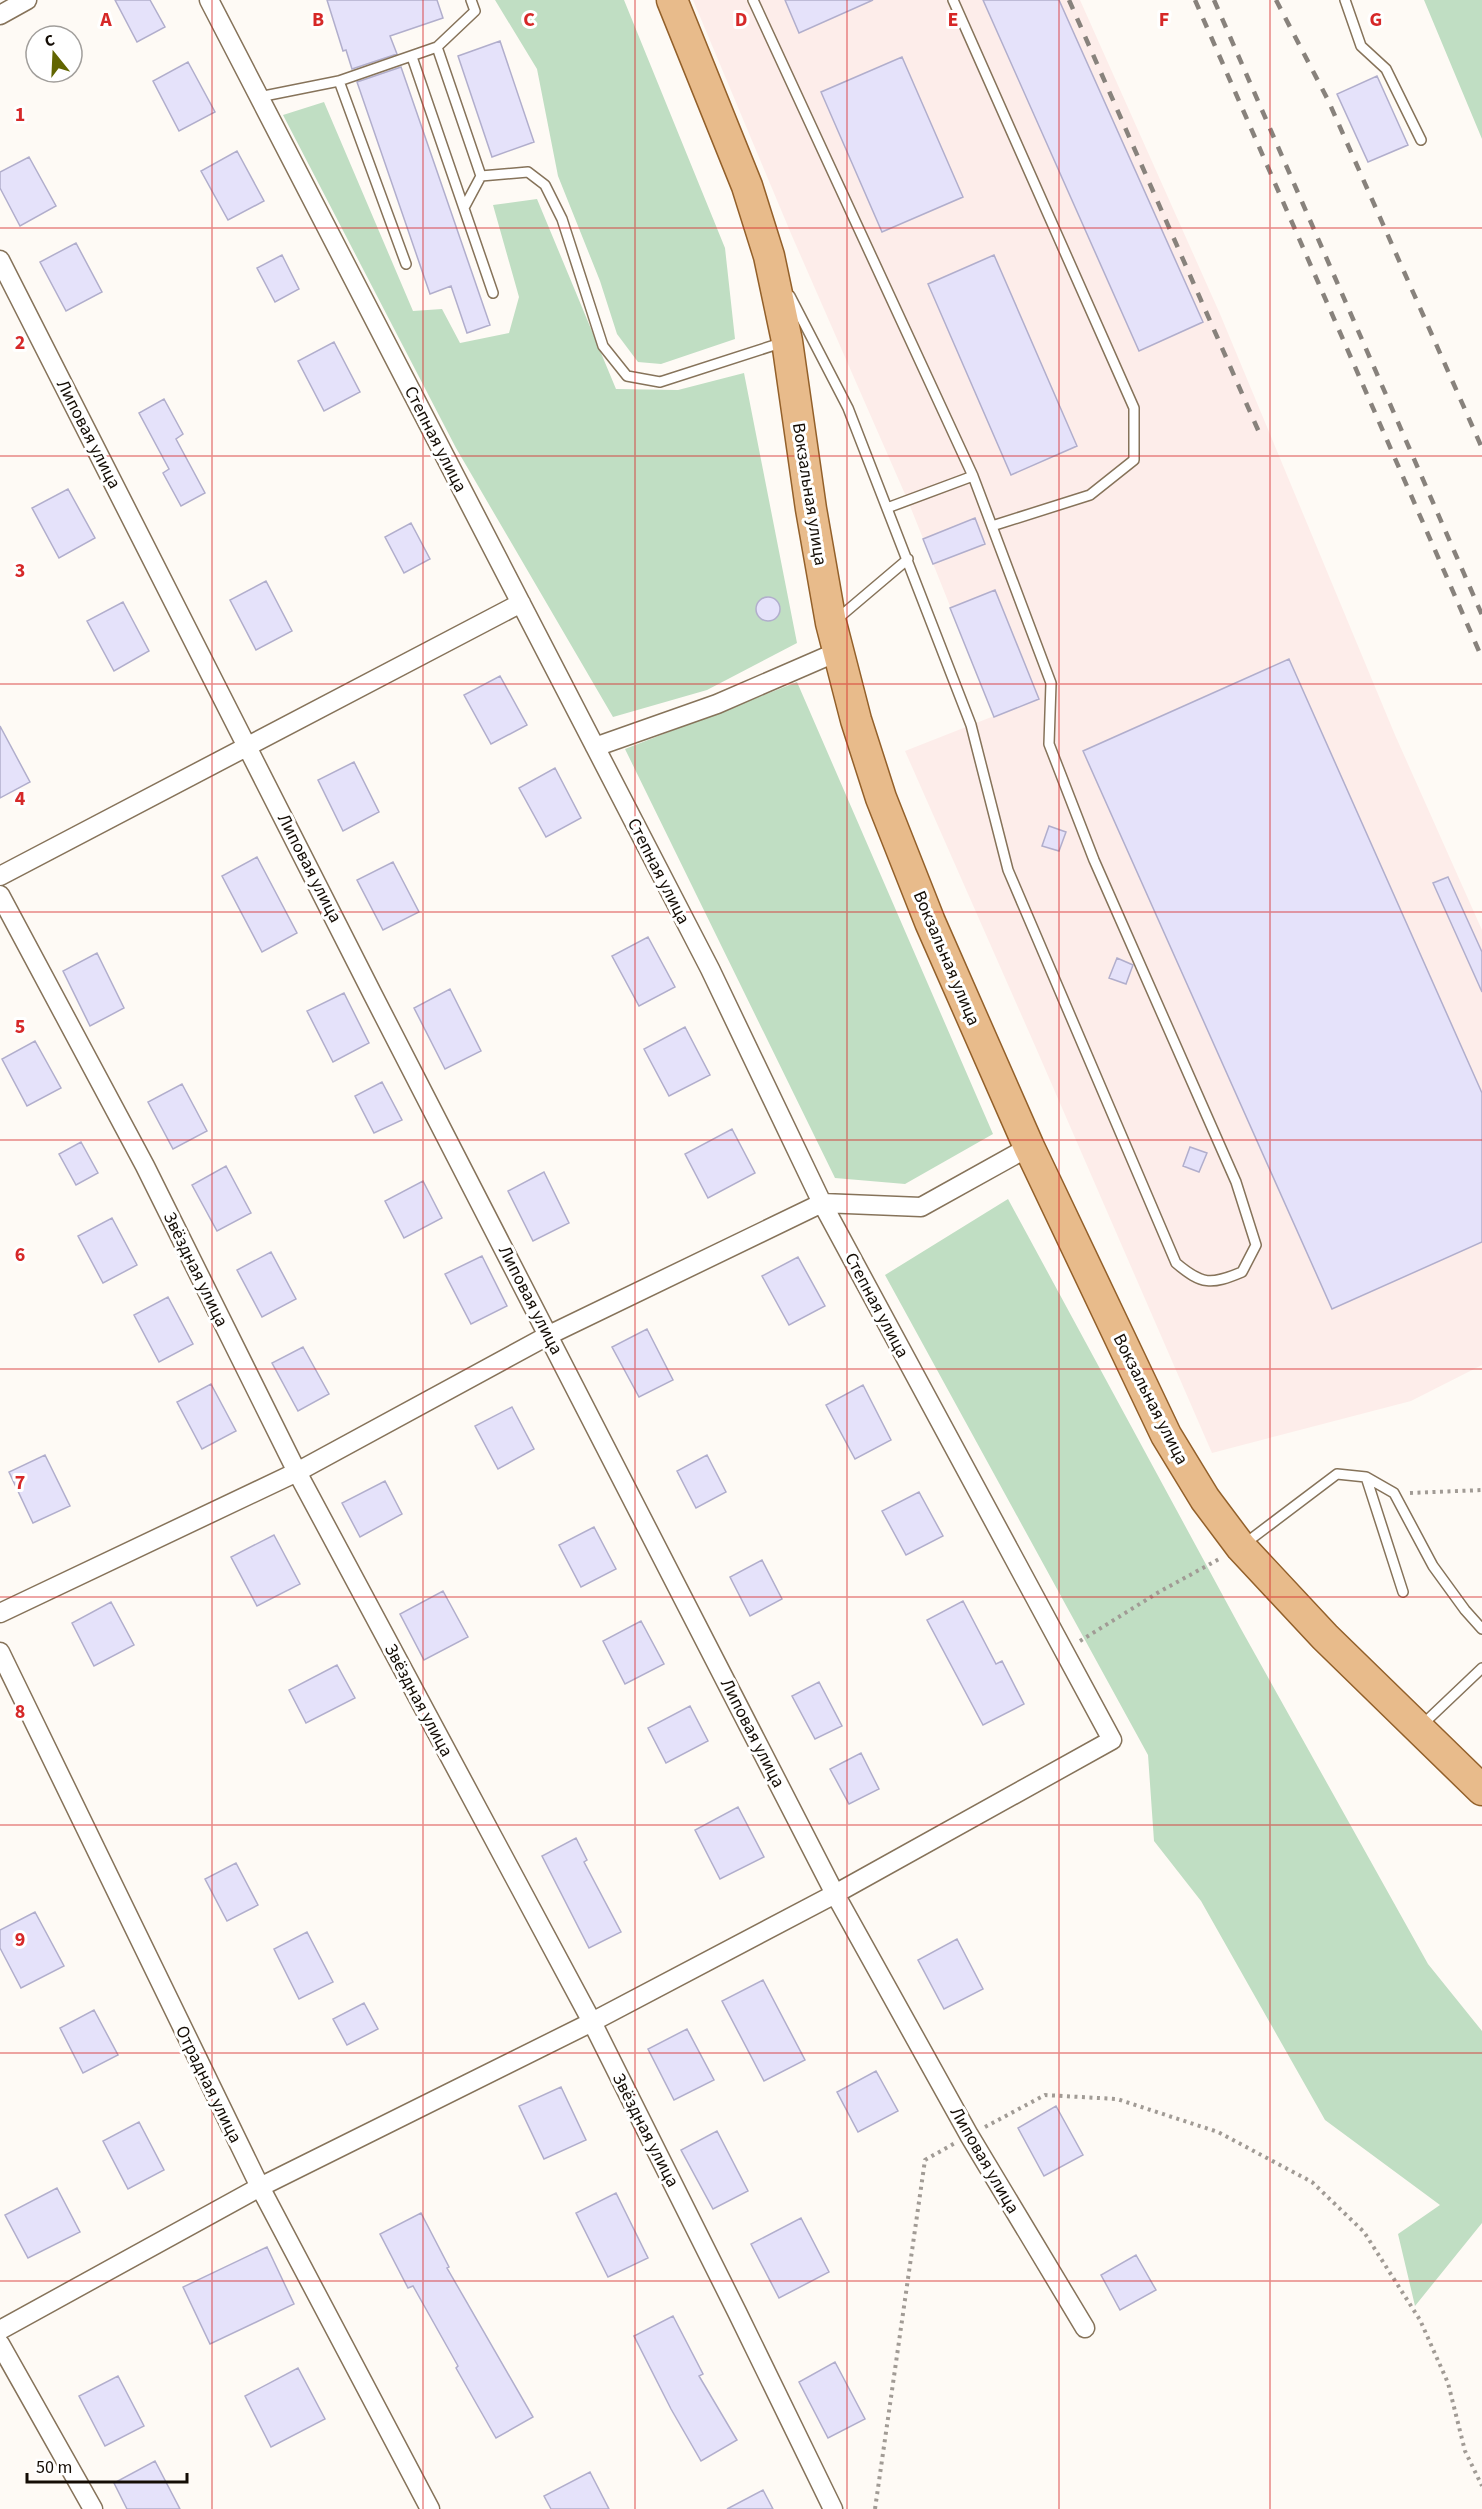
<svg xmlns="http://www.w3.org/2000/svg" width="1482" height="2509" font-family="'Source Sans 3',sans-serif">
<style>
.industrial{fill:#fdedea}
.green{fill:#c0dec3}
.building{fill:#e5e2fa;stroke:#b1aecc;stroke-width:1.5}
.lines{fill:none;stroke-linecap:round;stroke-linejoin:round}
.service-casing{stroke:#86735a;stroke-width:12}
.minor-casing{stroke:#86735a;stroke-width:21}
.primary-casing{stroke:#93602a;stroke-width:33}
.path{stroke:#a19b95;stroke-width:4;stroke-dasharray:3 4.5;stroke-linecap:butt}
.service{stroke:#fff;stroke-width:9}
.minor{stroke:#fff;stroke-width:18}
.primary{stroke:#e8bb8b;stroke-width:30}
.rail{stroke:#88827c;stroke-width:4.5;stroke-dasharray:10 10;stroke-linecap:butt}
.grid{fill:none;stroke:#d62828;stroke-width:1.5;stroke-opacity:0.55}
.labels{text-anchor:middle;stroke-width:6;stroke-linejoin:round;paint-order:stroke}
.street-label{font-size:18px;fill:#140d05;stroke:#fff}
.grid-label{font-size:20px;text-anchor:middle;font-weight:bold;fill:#d62828;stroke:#fff;stroke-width:6;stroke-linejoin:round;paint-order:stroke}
</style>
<rect width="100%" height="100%" fill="#fefaf5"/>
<!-- industrial -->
<path class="industrial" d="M693,0H1080L1220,314L1395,735L1482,930V1365L1411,1401L1212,1453L1036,1048L905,751L994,716L908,501L792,236Z"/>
<!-- green -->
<path class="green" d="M495,0H624L725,248L735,339L661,364L638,362L617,334L600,281L558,176L537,69Z
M1424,0H1482V139Z
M324,102L413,311L442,309L460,343L509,333L519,297L493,205L537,199L616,389L678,390L744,373L797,643L707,690L613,717L456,448L283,115Z
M797,682L993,1134L905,1184L835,1178L625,749Z
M1008,1199L1241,1629L1428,1964L1482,2031V2223L1415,2306L1398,2234L1440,2205L1325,2120L1201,1901L1154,1841L1148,1755L885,1275Z"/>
<!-- building -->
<path class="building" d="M115,0H150L165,27L137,42Z
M327,0H437L443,18L390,36L397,54L352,69L346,50L343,51Z
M785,0H873L799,33Z
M983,0H1059L1203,322L1139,351Z
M500,41L534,142L492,157L458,56Z
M902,57L963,197L882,232L821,92Z
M188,62L215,112L179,131L153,81Z
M401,67L490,325L467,333L451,286L430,294L357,82Z
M1377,76L1408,145L1368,162L1337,94Z
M237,151L264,201L228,220L201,171Z
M29,157L56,206L20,226L0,188V172Z
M76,243L102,292L66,311L40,262Z
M282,255L299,289L275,302L257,268Z
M994,255L1077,446L1011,475L928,284Z
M334,342L360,392L324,411L298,361Z
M164,399L183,434L176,439L205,493L181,506L163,473L169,469L139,413Z
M68,489L95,538L59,558L32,508Z
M975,518L985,544L933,564L923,539Z
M411,523L430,559L404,573L385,537Z
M266,581L292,631L256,650L230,600Z
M995,590L1039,699L994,717L950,608Z
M756 609a12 12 0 1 1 24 0a12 12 0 1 1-24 0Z
M123,602L149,651L114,671L87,621Z
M1289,659L1482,1093V1242L1332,1309L1083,751Z
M500,676L527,725L491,744L464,695Z
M0,726L30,782L0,798Z
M354,762L379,812L343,831L318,780Z
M555,768L581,818L546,837L519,788Z
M1049,826L1066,832L1059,851L1042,846Z
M257,857L297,933L262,952L222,876Z
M393,862L419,912L383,930L357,880Z
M1448,877L1482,952V992L1433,883Z
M648,937L675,987L639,1006L612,956Z
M97,953L124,1008L90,1026L63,971Z
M1117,958L1133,965L1126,984L1109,978Z
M450,989L481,1051L445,1069L414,1008Z
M344,993L369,1043L333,1062L307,1011Z
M685,1027L710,1075L669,1096L644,1049Z
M35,1041L61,1088L27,1106L2,1059Z
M382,1082L402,1120L374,1133L355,1096Z
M182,1084L207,1131L173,1149L148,1102Z
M732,1129L755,1173L708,1198L685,1154Z
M81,1142L98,1173L76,1185L59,1154Z
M1190,1147L1207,1153L1199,1172L1183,1166Z
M226,1166L251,1213L217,1231L192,1185Z
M544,1172L569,1223L533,1241L508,1191Z
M423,1181L442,1218L404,1238L385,1201Z
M112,1218L137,1265L103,1283L78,1236Z
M271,1252L296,1299L262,1317L237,1270Z
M482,1256L507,1306L471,1324L445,1274Z
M798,1257L825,1306L789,1325L762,1276Z
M168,1297L193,1344L159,1362L134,1315Z
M647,1329L673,1380L639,1397L612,1347Z
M303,1347L329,1394L298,1411L272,1363Z
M211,1384L236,1431L202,1449L177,1402Z
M863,1385L891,1440L855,1459L826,1405Z
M512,1407L534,1449L498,1469L475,1426Z
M45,1455L70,1506L33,1523L9,1472Z
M707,1455L726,1492L696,1508L677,1471Z
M385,1481L402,1514L360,1537L342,1503Z
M919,1492L943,1536L906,1555L882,1511Z
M594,1527L616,1569L581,1587L559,1545Z
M274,1535L300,1584L257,1606L231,1557Z
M762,1560L782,1599L750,1616L730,1577Z
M443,1591L468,1637L424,1660L400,1614Z
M963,1601L996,1664L1002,1661L1024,1704L983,1725L927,1620Z
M111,1602L134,1645L94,1666L72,1623Z
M641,1621L664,1664L625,1684L603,1641Z
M337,1665L355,1698L306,1723L289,1690Z
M819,1682L842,1726L815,1739L792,1696Z
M690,1706L708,1741L666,1763L648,1728Z
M861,1753L879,1789L849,1804L830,1769Z
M738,1807L764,1857L720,1879L695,1830Z
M576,1838L587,1860L584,1862L621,1932L589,1948L542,1856Z
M236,1863L258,1905L227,1921L205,1879Z
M35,1912L64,1966L21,1988L0,1948V1930Z
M307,1932L333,1982L299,1999L274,1949Z
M957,1939L983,1989L944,2009L918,1960Z
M763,1980L805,2060L764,2081L722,2001Z
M364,2003L378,2029L347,2045L333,2019Z
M94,2010L118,2055L83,2073L60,2028Z
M687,2029L714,2080L674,2100L648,2049Z
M876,2071L898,2111L858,2132L837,2092Z
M561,2087L586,2140L544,2159L519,2106Z
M1056,2106L1083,2155L1044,2176L1018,2128Z
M139,2122L164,2170L128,2189L103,2141Z
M717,2131L748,2191L713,2209L681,2150Z
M57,2188L80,2232L28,2258L5,2215Z
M616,2193L648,2258L608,2277L576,2213Z
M421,2213L449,2267L447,2268L533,2417L496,2438L456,2368L458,2366L413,2286L408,2288L380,2234Z
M801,2218L829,2272L779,2298L751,2244Z
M267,2247L294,2304L210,2344L183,2287Z
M1136,2255L1156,2290L1120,2310L1101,2275Z
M673,2316L703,2374L699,2376L737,2440L701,2461L671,2409L634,2336Z
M835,2362L865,2419L828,2438L799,2382Z
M298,2368L325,2419L271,2447L245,2396Z
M118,2376L144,2426L105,2446L79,2396Z
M155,2461L180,2509H127L114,2483Z
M590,2472L609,2509H551L544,2496Z
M763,2490L773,2509H727Z"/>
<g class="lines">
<defs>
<path id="service" d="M753,0L973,476L1051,683L1049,744L1094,860L1236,1182L1256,1245L1242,1272C1211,1285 1202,1285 1176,1263L1008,870L971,725L848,408L790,296
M953,0L1134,408V460L1090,495L992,526
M1345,0L1361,46L1386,69L1421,140
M412,57L493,293
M339,81L406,264
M259,97L339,81L437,47
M481,176L528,172L545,185L562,219L603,346L627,376L660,382L784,342
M465,206L481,176L437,47L475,11L471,0
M887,508L973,476
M836,620L908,559
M1366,1477L1403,1592
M1243,1545L1337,1474L1366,1477L1394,1493L1433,1566L1465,1610L1482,1629
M1421,1726L1482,1668"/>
<path id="minor" d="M0,15L27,0
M0,260L373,995L835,1894L969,2135L1085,2328
M595,747L717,704L837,652
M0,876L521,603
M0,895L145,1166L297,1472L592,2022L737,2312L833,2509
M0,1613L297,1472L549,1335L822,1203L921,1207L1029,1147
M0,1652L260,2187L430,2509
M0,2330L260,2187L592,2022L835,1894L1112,1740L822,1203L710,969L209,0
M0,2344L93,2509"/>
<path id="primary" d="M672,0L747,186L769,256L787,341L811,509L831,623L856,720L881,798L930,922L1029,1147L1166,1435L1205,1499L1241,1547L1325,1637L1482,1790"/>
</defs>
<!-- service casing -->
<use href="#service" class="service-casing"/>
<!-- minor casing -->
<use href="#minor" class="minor-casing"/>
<!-- primary casing -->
<use href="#primary" class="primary-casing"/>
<!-- path -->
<path class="path" d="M1410,1493L1482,1490
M1080,1641L1159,1592L1221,1558
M985,2127L1045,2095L1117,2099L1218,2132L1312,2182L1364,2232L1420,2320L1448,2383L1465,2451L1482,2486
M875,2509L925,2160L955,2143"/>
<!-- service -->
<use href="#service" class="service"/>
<!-- minor -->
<use href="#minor" class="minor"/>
<!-- primary -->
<use href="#primary" class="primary"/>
<!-- rail -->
<path class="rail" d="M1069,0L1262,439
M1195,0L1482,658
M1214,0L1482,615
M1276,0L1328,100L1482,448"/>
</g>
<!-- grid -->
<path class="grid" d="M212,0V2509M423,0V2509M635,0V2509M847,0V2509M1059,0V2509M1270,0V2509M0,228H1482M0,456H1482M0,684H1482M0,912H1482M0,1140H1482M0,1369H1482M0,1597H1482M0,1825H1482M0,2053H1482M0,2281H1482"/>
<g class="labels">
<!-- street labels -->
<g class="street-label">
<text transform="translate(89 434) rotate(63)" y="6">Липовая улица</text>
<text transform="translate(436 439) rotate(63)" y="6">Степная улица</text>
<text transform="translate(810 494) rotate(81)" y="6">Вокзальная улица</text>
<text transform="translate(310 868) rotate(63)" y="6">Липовая улица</text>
<text transform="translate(659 871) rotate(63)" y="6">Степная улица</text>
<text transform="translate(947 958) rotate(67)" y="6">Вокзальная улица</text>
<text transform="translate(196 1269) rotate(64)" y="6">Звёздная улица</text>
<text transform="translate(531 1300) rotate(63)" y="6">Липовая улица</text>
<text transform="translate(877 1305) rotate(62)" y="6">Степная улица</text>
<text transform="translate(1151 1399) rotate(63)" y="6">Вокзальная улица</text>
<text transform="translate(419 1700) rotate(62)" y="6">Звёздная улица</text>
<text transform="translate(753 1733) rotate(63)" y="6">Липовая улица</text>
<text transform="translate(209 2084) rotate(64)" y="6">Отрадная улица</text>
<text transform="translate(646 2130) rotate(63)" y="6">Звёздная улица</text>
<text transform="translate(985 2160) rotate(60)" y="6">Липовая улица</text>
</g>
</g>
<g class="grid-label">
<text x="106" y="26">A</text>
<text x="318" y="26">B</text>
<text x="529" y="26">C</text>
<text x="741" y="26">D</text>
<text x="953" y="26">E</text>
<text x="1164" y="26">F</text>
<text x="1376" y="26">G</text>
<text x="20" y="121">1</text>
<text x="20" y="349">2</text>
<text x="20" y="577">3</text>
<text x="20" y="805">4</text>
<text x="20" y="1033">5</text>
<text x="20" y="1261">6</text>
<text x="20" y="1489">7</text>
<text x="20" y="1718">8</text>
<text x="20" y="1946">9</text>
</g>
<!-- north arrow -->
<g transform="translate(54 54) rotate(342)"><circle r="28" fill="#ffffff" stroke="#a19e9b" stroke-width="1.5"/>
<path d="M0-4.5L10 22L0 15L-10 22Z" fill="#616501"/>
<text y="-9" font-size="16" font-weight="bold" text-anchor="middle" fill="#140d05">С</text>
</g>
<!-- scale -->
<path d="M27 2473v9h160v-9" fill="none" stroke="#140d05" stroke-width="3"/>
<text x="36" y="2473" font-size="18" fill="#140d05" stroke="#ffffff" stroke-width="4.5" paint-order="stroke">50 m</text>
</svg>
